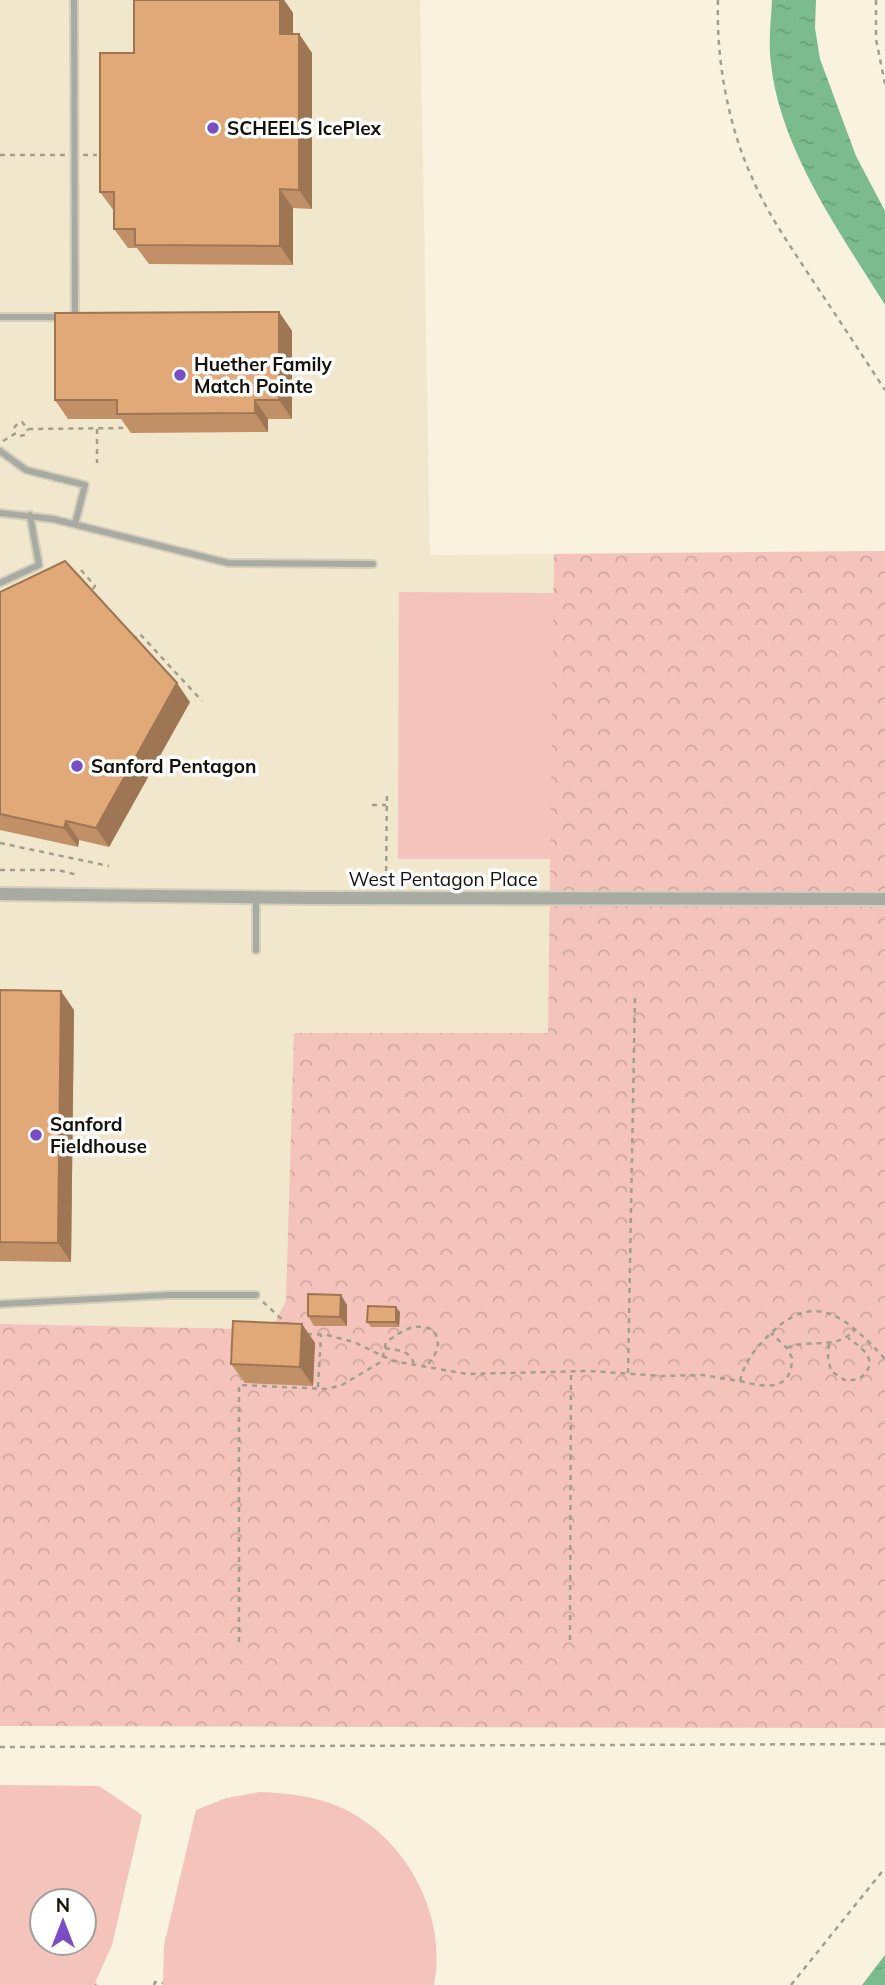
<svg xmlns="http://www.w3.org/2000/svg" width="885" height="1985" font-family="Mulish,sans-serif">
<style>
.built{fill:#f0e7cc}
.green{fill:#f4c4bc;fill-rule:evenodd}
.park{fill:url(#park-crowns)}
.water{fill:url(#water-ripples)}
.lines{fill:none;stroke-linecap:round;stroke-linejoin:round}
.lane-casing{stroke:#d4cebc;stroke-width:10}
.street-casing{stroke:#d4cebc;stroke-width:16}
.path{stroke:#a49e8f;stroke-width:2.5;stroke-dasharray:5 5;stroke-linecap:butt}
.lane{stroke:#a8aba2;stroke-width:6}
.street{stroke:#a8aba2;stroke-width:12}
.wall{fill:#c29067}
.shaded-wall{fill:#9e7654}
.building{fill:#e1a878;stroke:#9e7654;stroke-width:2}
.poi-dot{fill:#7a4dc5;stroke:#fff;stroke-width:2.5}
.labels{text-anchor:middle;stroke-width:7;stroke-linejoin:round;paint-order:stroke}
.poi-label{font-size:19px;font-weight:bold;fill:#14120b;stroke:#fff;text-anchor:start}
.street-label{font-size:19px;fill:#14120b;stroke:#fff}
</style>
<defs>
<pattern id="park-crowns" width="20" height="18" patternUnits="userSpaceOnUse" patternTransform="scale(1.75)"><rect width="20" height="18" fill="#f4c4bc"/><path d="M2 6a3 3 0 1 1 6 0M12 15a3 3 0 1 1 6 0" fill="none" stroke="#d0a7a0"/></pattern>
<pattern id="water-ripples" width="26" height="14" patternUnits="userSpaceOnUse" patternTransform="scale(1.75)"><rect width="26" height="14" fill="#7cbb8e"/><path d="M2 4q2-2 4 0t4 0M15 11q2-2 4 0t4 0" fill="none" stroke="#6aa079"/></pattern>
</defs>
<rect width="100%" height="100%" fill="#f9f2de"/>
<!-- built -->
<path class="built" d="M0,0H420L430,555L885,551V1728L0,1726Z"/>
<!-- green -->
<path class="green" d="M399,592L556,593L554,859H398Z
M0,1785L99,1786L142,1815L112,1945L94,1985H0ZM42,1901H84V1943H42Z
M260,1792C287,1793 315,1796 340,1807C405,1836 448,1914 434,1985H163L164,1945L196,1810L226,1798Z"/>
<!-- park -->
<path class="park" d="M885,551V1728L0,1726V1324L246,1329L275,1322L286,1301L294,1033H548L554,554Z"/>
<!-- water -->
<path class="water" d="M772,0H816L815,28L820,59L856,156L885,211V305C841,234 780,149 771,64C768,43 771,21 772,0Z
M885,1955V1985H862Z"/>
<g class="lines">
<defs>
<path id="lane" d="M0,317H61
M72,317H75L74,0
M0,451L26,470L85,485L75,524
M0,513L53,519L228,563L373,564
M0,583L39,565L30,515
M256,950V897
M0,1304L169,1295H256"/>
<path id="street" d="M0,894L308,898L885,899"/>
</defs>
<!-- lane casing -->
<use href="#lane" class="lane-casing"/>
<!-- street casing -->
<use href="#street" class="street-casing"/>
<!-- path -->
<path class="path" d="M718,0C716,60 728,127 754,182C769,216 791,247 811,278C836,315 860,352 885,390
M876,0V39L885,84
M0,155H66
M83,155H97
M14,428L18,423L22,422L28,429L131,428
M97,429V463
M20,436L25,435L28,429
M3,441L16,433
M81,570L95,586L91,591
M133,640L140,634L202,701
M372,805H386
M0,843L109,866
M0,870H58L77,875
M386,881L387,791
M263,1302L287,1324
M307,1334L327,1335L354,1342L393,1361L467,1374L590,1371L662,1376L702,1375L740,1381C745,1361 754,1350 768,1336C815,1287 848,1319 885,1359
M829,1344L828,1358L831,1371L846,1381L859,1379C881,1362 864,1349 848,1338
M385,1348C399,1351 411,1350 414,1365
M787,1348C810,1338 837,1351 854,1330
M628,1373L635,995
M740,1381C763,1387 792,1393 792,1358L787,1348L771,1333
M318,1387L321,1335
M570,1640L571,1371
M239,1642V1385L327,1389L342,1385L379,1363L383,1356L386,1342C401,1332 414,1321 433,1330C443,1345 436,1354 426,1367
M0,1747L885,1744
M95,1984L96,1985
M154,1985L155,1982L163,1983
M791,1985L885,1868"/>
<!-- lane -->
<use href="#lane" class="lane"/>
<!-- street -->
<use href="#street" class="street"/>
</g>
<!-- wall -->
<path class="wall" d="M134,0H284L293,13V34H299L312,53V209L293,208V265L149,264L137,248H128L114,229V211L100,192L134,53Z
M279,312L292,331V419H268V432L131,433L121,419H68L55,400Z
M0,592L190,702L109,847L79,840L78,847L0,830Z
M0,990L74,1010L71,1262L0,1261Z
M341,1295L347,1305V1326H314L308,1316Z
M400,1312L399,1327H371L367,1322Z
M302,1324L315,1343L313,1386L245,1383L231,1364Z"/>
<!-- shaded-wall -->
<path class="shaded-wall" d="M280,0H284L293,13V53L280,34Z
M299,34L312,53V209L299,190Z
M280,189L293,208V265L280,246Z
M279,312L292,331V419L279,400Z
M255,400L268,419V432L255,413Z
M177,683L190,702L109,847L96,828Z
M66,821L79,840L78,847L64,828Z
M61,991L74,1010L71,1262L58,1243Z
M341,1295L347,1305V1326L340,1317Z
M396,1307L400,1312L399,1327L396,1322Z
M302,1324L315,1343L313,1386L300,1367Z"/>
<!-- building -->
<path class="building" d="M134,0H280V34H299V190L280,189V246L135,245V229H114V192H100V53H134Z
M279,312V400H255V413L117,414V400H55V313Z
M65,561L177,683L96,828L66,821L64,828L0,814V592Z
M0,990L61,991L58,1243L0,1242Z
M308,1294L341,1295L340,1317L308,1316Z
M368,1306L396,1307V1322H367Z
M233,1321L302,1324L300,1367L231,1364Z"/>
<!-- markers -->
<g class="poi-dot">
<circle cx="213" cy="128" r="7"/>
<circle cx="180" cy="375" r="7"/>
<circle cx="77" cy="766" r="7"/>
<circle cx="36" cy="1135" r="7"/>
</g>
<g class="labels">
<!-- poi labels -->
<g class="poi-label">
<text x="227" y="135">SCHEELS IcePlex</text>
<text x="194" y="371">Huether Family<tspan x="194" dy="22">Match Pointe</tspan></text>
<text x="91" y="773">Sanford Pentagon</text>
<text x="50" y="1131">Sanford<tspan x="50" dy="22">Fieldhouse</tspan></text>
</g>
<!-- street labels -->
<g class="street-label">
<text x="443" y="886">West Pentagon Place</text>
</g>
</g>
<!-- north arrow -->
<g transform="translate(63 1922)"><circle r="33" fill="#ffffff" stroke="#a1a09d" stroke-width="2"/>
<path d="M0-5L12 26L0 18L-12 26Z" fill="#7a4dc5"/>
<text y="-10" font-size="19" font-weight="bold" text-anchor="middle" fill="#14120b">N</text>
</g>
</svg>
